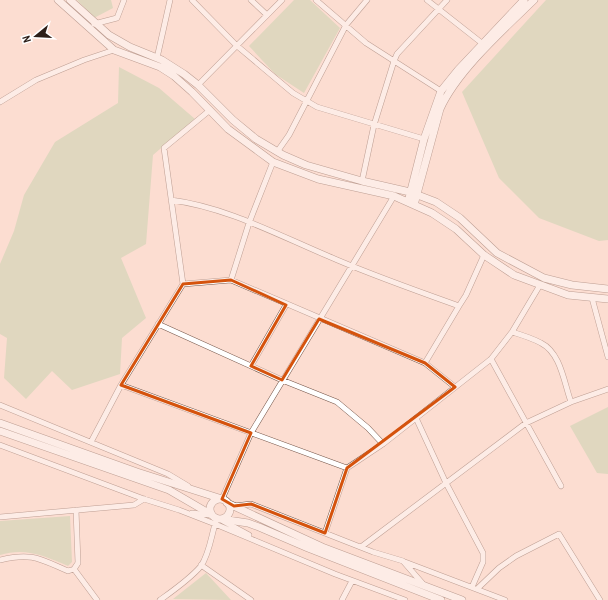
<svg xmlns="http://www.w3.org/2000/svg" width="608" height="600" font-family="'Archivo Narrow',sans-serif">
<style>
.green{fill:#bed1a8}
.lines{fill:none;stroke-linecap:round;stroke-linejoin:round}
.street-casing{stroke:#755548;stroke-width:6}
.secondary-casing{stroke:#755548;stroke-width:8}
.street{stroke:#fff;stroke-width:5}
.secondary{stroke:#fff;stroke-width:7}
.marked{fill:none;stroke:#d5530d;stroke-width:3;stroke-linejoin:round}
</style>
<rect width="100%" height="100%" fill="#fcddd1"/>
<!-- green -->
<path class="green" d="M77,0H111L113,8L94,18Z
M294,0H310L340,28L304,93L275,74L249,46Z
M546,0H608V240L599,241L539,218L499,178L462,92Z
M119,67L159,88L195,119L153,155L146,244L121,258L146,318L122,338L120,374L72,390L52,371L26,399L4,378L7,338L0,334V264L14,231L24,195L55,142L118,103Z
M608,407V474L597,473L570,426Z
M70,516L72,562L68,566C45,556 25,547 0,555V521Z
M206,573L231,600L173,599Z"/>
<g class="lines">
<defs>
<path id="street" d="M192,0L236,45L293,93L317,107L424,139
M251,0L267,15
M316,0L366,43L441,91
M427,0L483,44
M94,24L117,18L124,0
M157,58L170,0
M198,85L282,0
M0,102L36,80L84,60L114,50
M277,152L289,135L346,25L367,0
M362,181L374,125L394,61L397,54L447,0
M171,200C226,207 278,235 328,256C371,275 415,290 459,306L466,295L484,255
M231,280L249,223L273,162
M183,284L231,280L425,363L455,387
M592,298L608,357
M158,324L282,380L337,402L368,428L383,444
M512,332C522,335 532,338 541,343C561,353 564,383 571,402
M491,359L561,486
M425,363L459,306
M251,366L286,305
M121,385L347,468L383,444L491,359L512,332L540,285
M0,405L168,474L188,486
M416,418L446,483L483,553V562L472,587
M91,442L121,385L183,284L164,148L210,110
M0,445L144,499L179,510L215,524L217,519
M222,499L251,433L394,196
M234,506L251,504L373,552L403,561L423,584
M192,513L210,515
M0,517L134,505L144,499
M223,521L249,535
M325,533L347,468
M361,547L526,423L571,402L608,389
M0,560C32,552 40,559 68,571L74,569L78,563L76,510
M405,562L505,600
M201,565L251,600
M74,569L97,600
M477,589L499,568L516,556L559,534L600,600
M160,600C174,590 190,579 201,566C209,554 211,538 215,524L335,574L405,600
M342,600L352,581"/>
<path id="secondary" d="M58,0L114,50L160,67L174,76L192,92L228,129L273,162L318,179L394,196L432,213L456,229L484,255L514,275L568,295L608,299
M70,0L109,35L130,47L162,60L184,74L198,85L233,120L256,139L283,155L306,165L362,181L410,192L436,202L460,218L497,253L544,278L572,285L608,289
M408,202L424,139L441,91L458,70L524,0
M414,205L440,109C457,71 503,30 534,0
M0,423L137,472L222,499
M0,431L169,490L212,515
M210 509a10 10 0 1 1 20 0a10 10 0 1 1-20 0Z
M227,503L322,547L462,600
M221,519L248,523L259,527L308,548L441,600"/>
</defs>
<!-- street casing -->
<use href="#street" class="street-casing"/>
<!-- secondary casing -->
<use href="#secondary" class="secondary-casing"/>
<!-- street -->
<use href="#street" class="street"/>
<!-- secondary -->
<use href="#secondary" class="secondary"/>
</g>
<!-- marked area -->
<path d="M0 0H608V600H0ZM231,280L286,305L251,366L282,380L319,319L425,363L455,387L347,468L325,533L251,504L234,506L222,499L251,433L121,385L183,284Z" fill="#fcddd1" fill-opacity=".55" fill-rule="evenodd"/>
<path class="marked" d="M231,280L286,305L251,366L282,380L319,319L425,363L455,387L347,468L325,533L251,504L234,506L222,499L251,433L121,385L183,284Z"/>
<!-- north arrow -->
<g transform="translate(36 36) rotate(252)" stroke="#ffffff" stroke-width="3" paint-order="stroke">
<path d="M0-3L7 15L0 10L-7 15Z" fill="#2c1e18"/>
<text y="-6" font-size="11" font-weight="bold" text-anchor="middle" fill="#2c1e18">N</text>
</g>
</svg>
